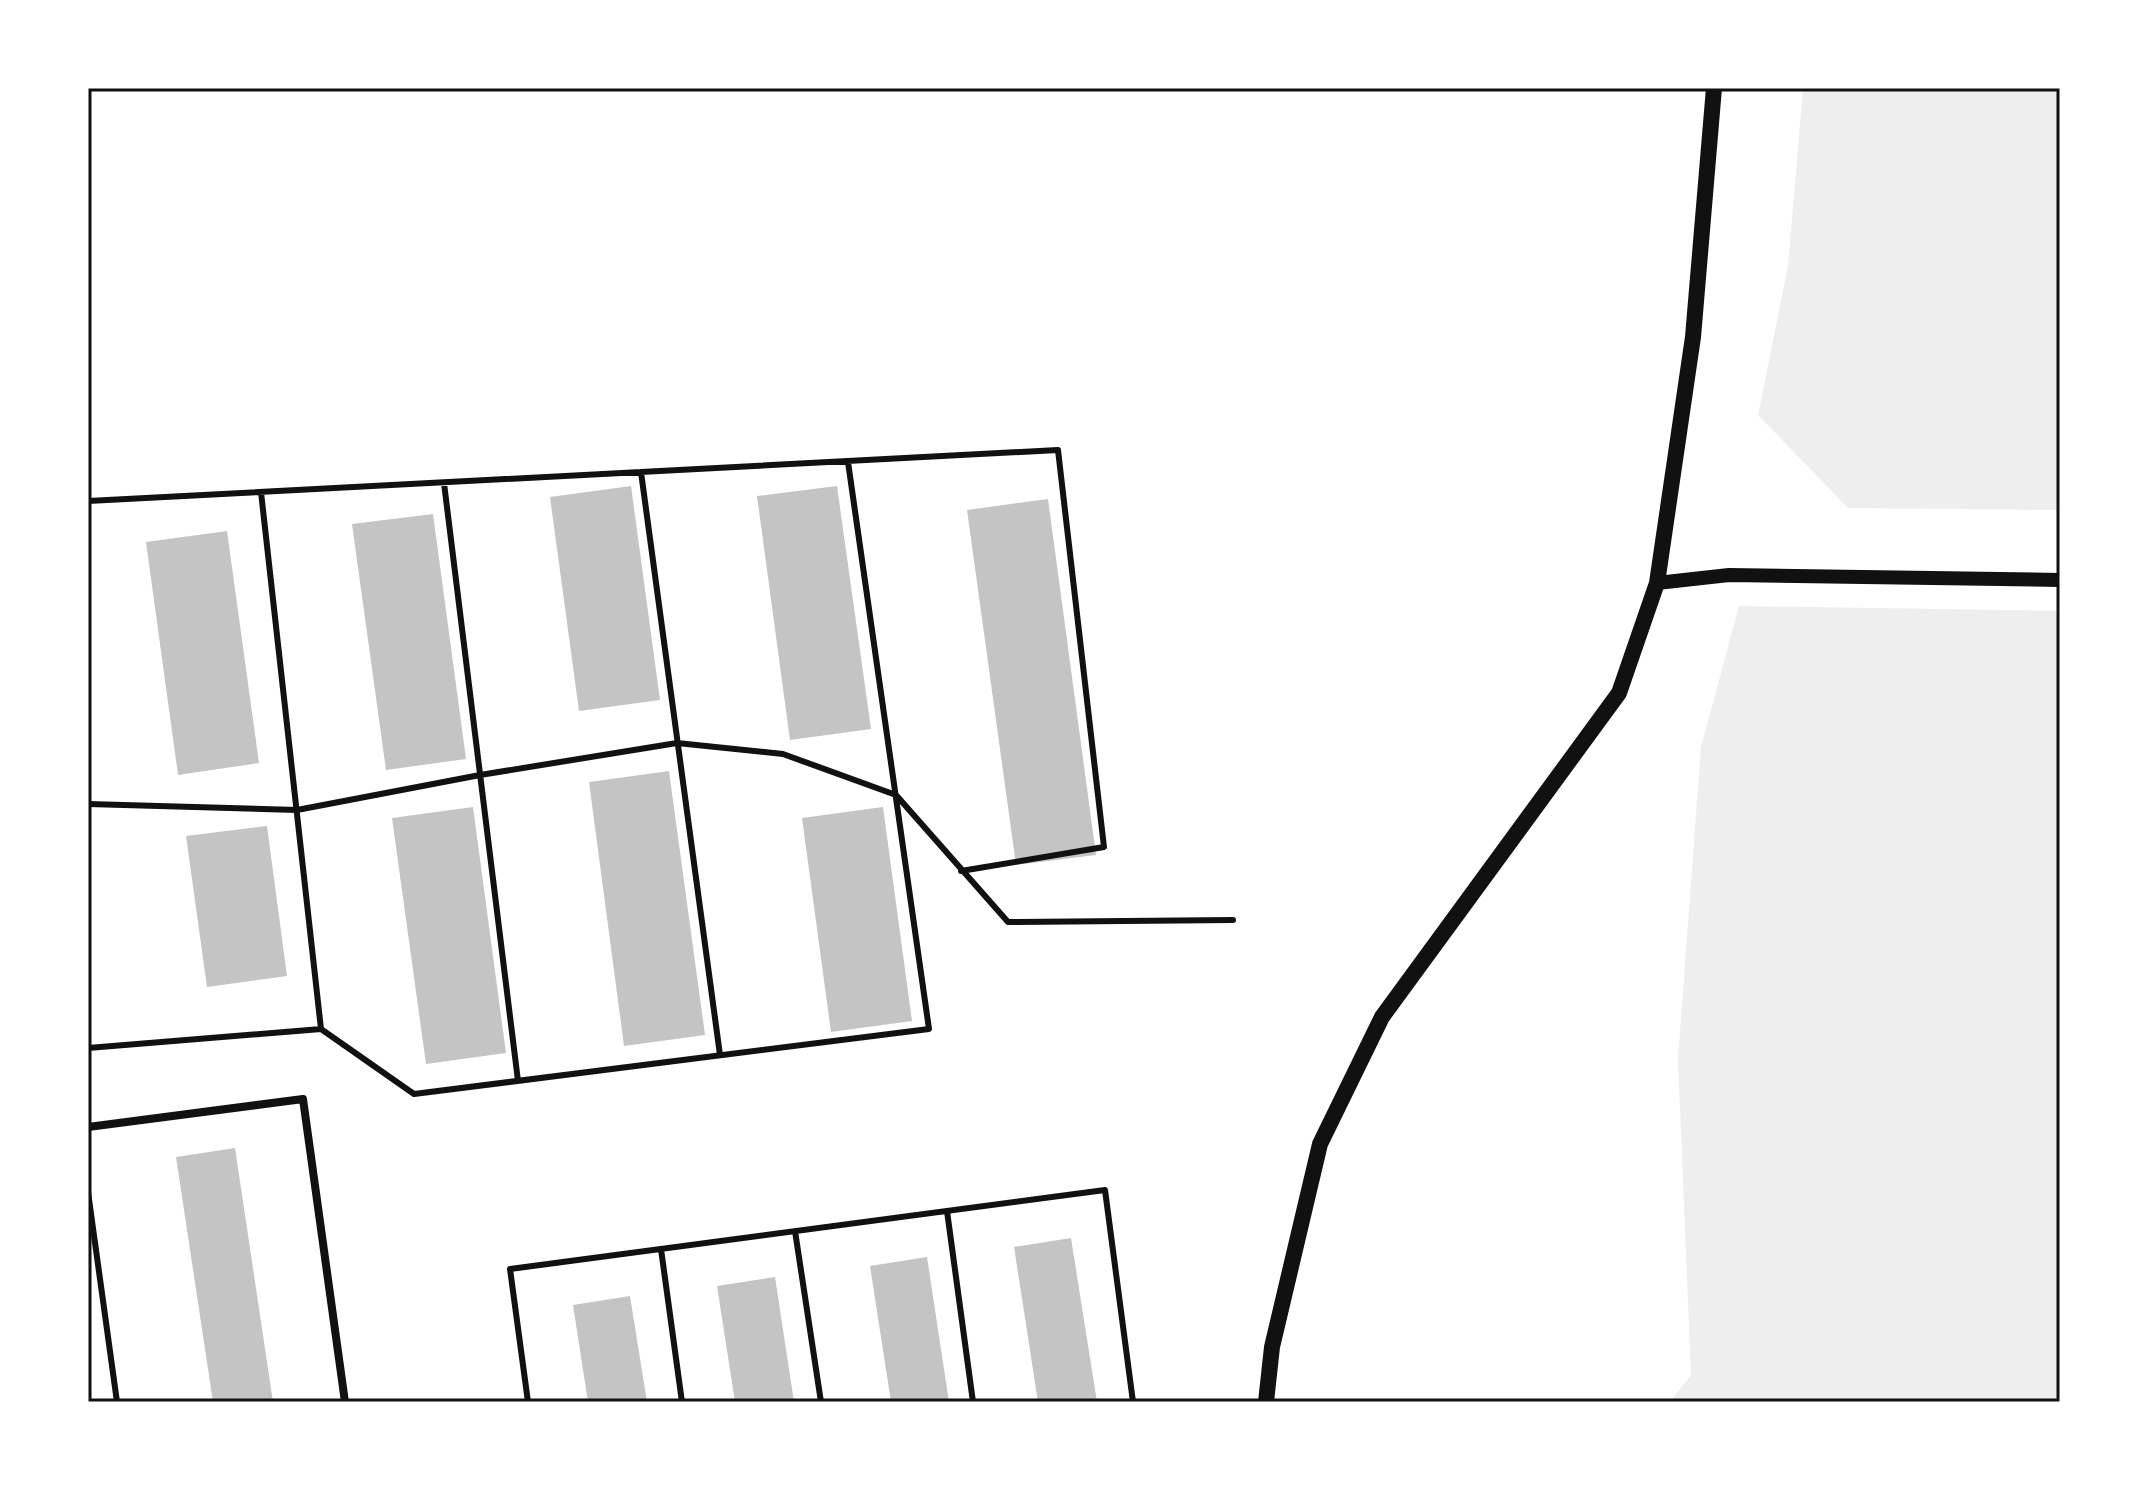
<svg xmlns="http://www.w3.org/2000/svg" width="2148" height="1490" font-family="Commissioner,sans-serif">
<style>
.green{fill:#eee}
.building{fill:#c4c4c4}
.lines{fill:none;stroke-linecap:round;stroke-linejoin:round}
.service{stroke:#111;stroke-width:6}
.minor{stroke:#111;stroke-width:8}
.tertiary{stroke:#111;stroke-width:14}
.secondary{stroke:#111;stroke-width:16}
.neatline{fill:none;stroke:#111;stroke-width:3}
</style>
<rect width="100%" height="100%" fill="#fff"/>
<!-- green -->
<path class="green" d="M1803,88H2060V510L1848,508L1758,415L1788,266Z
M1739,606L2060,611V1402H1670L1691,1375L1678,1059L1701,747Z"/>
<!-- building -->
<path class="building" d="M631,486L660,700L579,711L550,497Z
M837,486L871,729L790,740L757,496Z
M1048,499L1096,855L1016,865L967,510Z
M433,514L466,759L386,770L352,524Z
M227,531L259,763L178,775L146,542Z
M669,771L705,1035L624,1046L589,782Z
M473,807L506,1053L426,1064L392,818Z
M883,807L912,1021L831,1032L802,818Z
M267,826L287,976L207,987L186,836Z
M235,1148L273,1402H213L176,1157Z
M1071,1238L1097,1402H1038L1014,1247Z
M927,1257L949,1402H891L870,1266Z
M775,1277L794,1402H735L717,1286Z
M630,1296L647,1402H588L573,1305Z"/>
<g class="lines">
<!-- service -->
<path class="service" d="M641,472L720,1055
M444,483L518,1081
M261,492L321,1029
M88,501L1058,450L1104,847L961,871
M88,804L297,810L480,775L677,743L783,754L896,795L1008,922L1233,920
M88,1048L321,1029L414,1094L929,1029L848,462
M88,1192L117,1402
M947,1211L973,1402
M795,1231L821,1402
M661,1249L682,1402
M528,1402L510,1269L1105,1190L1133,1402"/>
<!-- minor -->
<path class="minor" d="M88,1127L303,1099L345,1402"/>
<!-- tertiary -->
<path class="tertiary" d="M1657,583L1729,575L2060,580"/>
<!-- secondary -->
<path class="secondary" d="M1266,1402L1272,1347L1320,1144L1382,1017L1619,693L1657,583L1693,337L1714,88"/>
</g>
<!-- border -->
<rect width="2148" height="1490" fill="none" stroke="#ffffff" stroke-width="180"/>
<rect x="90" y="90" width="1968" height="1310" class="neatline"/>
</svg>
